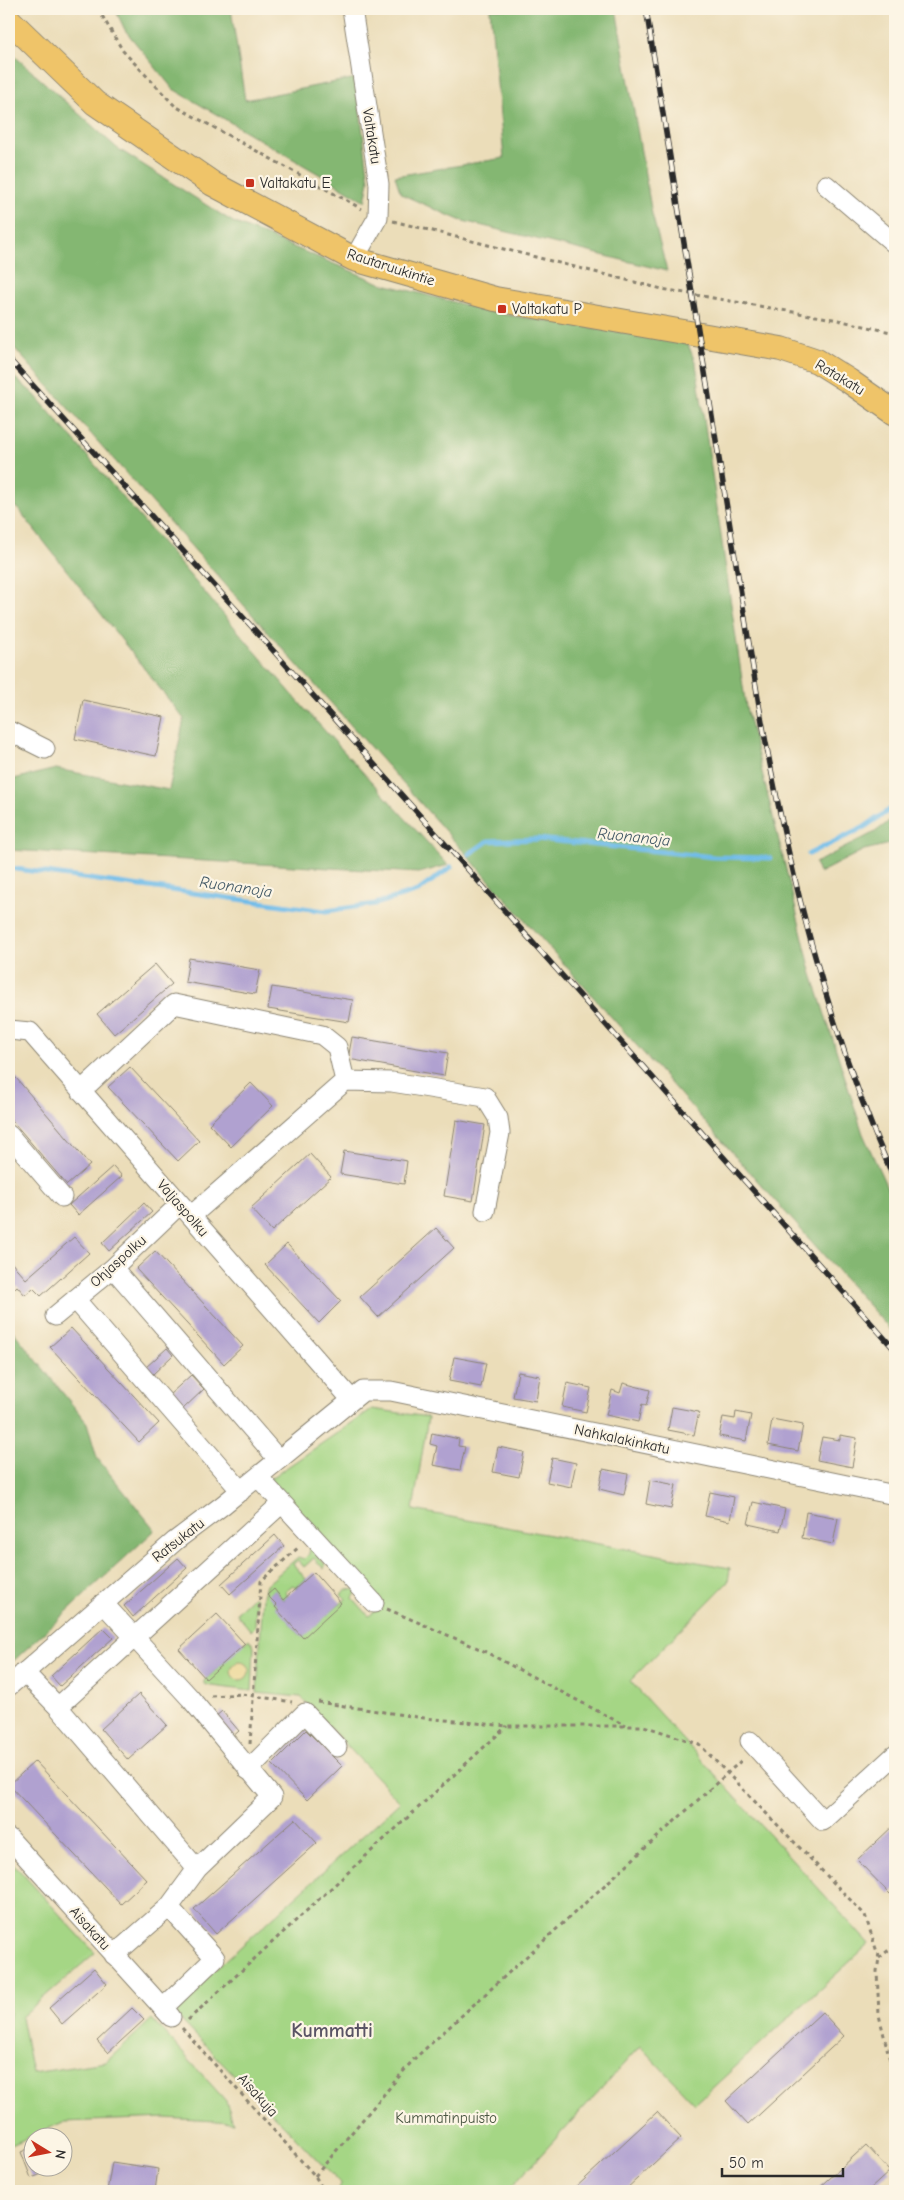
<svg xmlns="http://www.w3.org/2000/svg" width="904" height="2200" font-family="'Comic Neue',sans-serif">
<style>
.green{fill:#a5d685;stroke:#688058}
.forest{fill:#84b772;stroke:#58714e}
.sand{fill:#eeda9e;stroke:#8c8264}
.lines{fill:none;stroke-linecap:round;stroke-linejoin:round}
.stream{stroke:#6fbce9;stroke-width:5}
.building{fill:#b0a1d0}
.minor-casing{stroke:#8b8472;stroke-width:21}
.major-casing{stroke:#8b8472;stroke-width:26}
.path{stroke:#8b8472;stroke-width:3;stroke-dasharray:4 4;stroke-linecap:butt}
.minor{stroke:#fff;stroke-width:19}
.major{stroke:#efc469;stroke-width:24}
.rail-casing{stroke:#2b2b2b;stroke-width:5.5}
.rail{stroke:#fcf5e5;stroke-width:4;stroke-dasharray:11;stroke-linecap:butt}
.poi-dot{fill:#c8321e;stroke:#fcf5e5;stroke-width:2}
.labels{text-anchor:middle;stroke-width:4.5;stroke-linejoin:round;paint-order:stroke}
.street-label{font-size:15px;fill:#2b2b2b;stroke:#fcf5e5}
.poi-label{font-size:15px;fill:#2b2b2b;stroke:#fcf5e5;text-anchor:start}
.park-label{font-size:15px;fill:#4a5642;stroke:#fcf5e5}
.water-label{font-size:16px;font-style:italic;fill:#3f5664;stroke:#fcf5e5}
.district-label{font-size:20px;font-weight:bold;fill:#5a5465;stroke:#fcf5e5}
</style>
<rect width="100%" height="100%" fill="#fcf5e5"/>
<filter id="ink" filterUnits="userSpaceOnUse"><feTurbulence type="fractalNoise" baseFrequency=".02" numOctaves="2"/><feDisplacementMap in="SourceGraphic" scale="10" xChannelSelector="R" yChannelSelector="G"/><feConvolveMatrix kernelMatrix="1 2 1 2 8 2 1 2 1" color-interpolation-filters="sRGB"/></filter>
<filter id="wash" filterUnits="userSpaceOnUse"><feTurbulence type="fractalNoise" baseFrequency=".0096" numOctaves="4" result="noise"/><feDisplacementMap in="SourceGraphic" scale="20" xChannelSelector="R" yChannelSelector="G"/><feGaussianBlur stdDeviation="1.12" result="paint"/><feColorMatrix in="noise" values="0 0 0 0 0 0 0 0 0 0 0 0 0 0 0 0 0 1.4 0 .05"/><feComposite in="paint" operator="in"/></filter>
<g filter="url(#wash)">
<rect width="100%" height="100%" fill="#ebddb9"/>
<!-- green -->
<path class="green" d="M372,1409L428,1417L413,1510L730,1568L728,1582L630,1681L869,1944L695,2104L640,2046L508,2191H339L340,2183L171,2010L400,1802L301,1697L257,1693L263,1596L266,1585L298,1557L304,1559L309,1554L310,1547L325,1564L324,1569L314,1558L304,1567L298,1560L293,1564L306,1579L296,1588L293,1585L285,1591L288,1596L283,1600L274,1589L268,1595L277,1605L276,1607L302,1637L346,1599L341,1594L347,1589L358,1590L353,1598L369,1616L383,1604L270,1479Z
M253,1597H255L256,1600L255,1627L251,1631L237,1614L239,1610Z
M249,1639L254,1647L252,1691L212,1686L204,1684V1681Z
M9,1859L95,1953L21,2017L32,2073L106,2062L152,2019L226,2101L233,2122L165,2118L63,2122L9,2146Z"/>
<!-- forest -->
<path class="forest" d="M115,9H231L245,100L356,78L369,181L365,201L173,89L125,30Z
M490,9H616L652,214L667,271L459,220L401,194L395,176L504,158Z
M9,51L117,148L233,222L380,283L500,314L687,342L696,364L746,707L811,971L863,1134L895,1205V1335L9,342Z
M9,373L34,394L303,707L448,865L419,873L9,850V775L14,779L56,769L169,790L184,719L19,510L9,502Z
M895,817V843L864,850L819,873L815,863L875,832Z
M9,1326L87,1423L97,1458L155,1530L9,1665Z"/>
<!-- sand -->
<path class="sand" d="M231 1671a9 9 0 1 1 18 0a9 9 0 1 1-18 0Z"/>
<g class="lines">
<!-- stream -->
<path class="stream" d="M469,854L488,841L538,839L714,857L770,858
M809,854L863,828L895,806
M9,868L326,911L375,904L418,891L451,867"/>
</g>
<g id="blocks">
<!-- building -->
<path class="building" d="M83,700L164,717L156,756L75,739Z
M189,958L260,970L255,994L185,982Z
M155,964L172,984L114,1034L97,1014Z
M272,987L353,1000L349,1022L268,1009Z
M352,1037L448,1053L444,1076L348,1059Z
M130,1067L199,1141L178,1161L108,1087Z
M11,1072L90,1165L67,1185L9,1117V1074Z
M251,1083L273,1106L231,1147L209,1124Z
M456,1120L485,1125L473,1201L444,1196Z
M344,1151L407,1161L404,1184L340,1174Z
M310,1154L331,1177L272,1231L251,1208Z
M113,1166L122,1176L78,1215L69,1205Z
M144,1203L152,1212L109,1251L102,1243Z
M436,1228L454,1248L378,1317L360,1297Z
M74,1237L89,1253L41,1296L33,1288L25,1295L17,1286L9,1294V1260L26,1279Z
M287,1244L341,1301L319,1323L265,1265Z
M155,1251L243,1346L224,1364L136,1269Z
M71,1328L159,1423L139,1442L50,1347Z
M167,1348L173,1355L152,1375L145,1368Z
M454,1357L486,1363L481,1387L449,1381Z
M518,1372L540,1376L536,1401L513,1397Z
M191,1375L204,1389L182,1410L169,1395Z
M567,1383L591,1388L586,1412L562,1407Z
M623,1383L650,1390L646,1406L642,1404L638,1422L606,1415L612,1390L620,1393Z
M672,1407L699,1412L694,1435L668,1430Z
M736,1412L751,1415L746,1441L719,1436L723,1417L735,1419Z
M772,1419L803,1425L798,1451L768,1445Z
M432,1433L459,1439L458,1446L465,1447L460,1470L433,1465L437,1446L430,1444Z
M840,1435L857,1438L852,1467L817,1460L822,1437L840,1440Z
M498,1447L524,1452L519,1477L493,1472Z
M552,1458L576,1463L571,1487L547,1482Z
M603,1469L628,1474L624,1495L599,1489Z
M650,1480L676,1485L671,1509L646,1504Z
M710,1492L734,1497L730,1521L705,1516Z
M753,1502L785,1509L780,1531L748,1524Z
M806,1512L838,1518L833,1544L802,1538Z
M275,1535L284,1546L230,1594L221,1584Z
M178,1558L187,1568L133,1617L124,1606Z
M314,1572L341,1603L303,1638L275,1607L277,1605L267,1595L274,1589L283,1600Z
M217,1614L245,1644L206,1679L179,1649Z
M103,1628L113,1638L60,1686L51,1676Z
M139,1694L167,1725L128,1760L101,1729Z
M222,1711L239,1731L231,1738L214,1718Z
M306,1730L342,1766L307,1800L272,1764Z
M35,1761L147,1880L121,1904L9,1785Z
M295,1819L317,1843L216,1934L194,1909Z
M895,1824V1889L890,1894L857,1860Z
M94,1968L107,1984L62,2024L49,2008Z
M132,2008L144,2020L108,2053L97,2041Z
M822,2012L844,2036L748,2125L726,2101Z
M657,2112L681,2138L624,2191H572Z
M866,2145L890,2171L868,2191H816Z
M32,2147V2168H42L45,2173L31,2178L21,2152Z
M112,2162L158,2169L155,2191H107Z"/>
</g>
</g>
<g filter="url(#ink)">
<use href="#blocks" fill-opacity="0" stroke="#8b8472" stroke-width="1"/>
<g class="lines">
<defs>
<path id="minor" d="M352,9L379,184L378,217L354,259
M826,185L895,244
M9,731L45,749
M9,1030L30,1032L351,1399
M81,1091L174,1004L322,1035L337,1047L345,1081
M9,1135L62,1197
M191,1216L345,1081L392,1082L485,1097L498,1118L500,1133L485,1211
M113,1268L278,1459
M75,1299L241,1491
M55,1316L113,1268L180,1204
M258,1477L374,1603
M24,1672L58,1707L282,1503
M9,1686L175,1541L223,1505L363,1391H391L895,1495
M58,1707L197,1869L272,1797L190,1698L103,1603
M750,1741L823,1821L895,1755
M248,1770L305,1713L337,1747
M9,1838L171,2017
M169,1907L197,1869
M114,1955L169,1907L215,1958L163,2008"/>
<path id="major" d="M9,20L95,103L213,184L354,259L495,299L781,349L817,361L849,381L895,413"/>
</defs>
<!-- minor casing -->
<use href="#minor" class="minor-casing"/>
<!-- major casing -->
<use href="#major" class="major-casing"/>
<!-- path -->
<path class="path" d="M98,9L123,51L175,106L362,209
M393,221L662,289L833,319L895,333
M387,1609L480,1649L626,1726
M211,1696L242,1694L292,1702
M318,1702L424,1718L508,1726H644L699,1744L865,1915L879,1958L877,1971L879,2015L895,2081
M250,1744L261,1581L300,1546
M879,1958L895,1945
M188,2020L507,1726
M182,2028L315,2176L324,2191
M315,2176L413,2060L744,1758"/>
<!-- minor -->
<use href="#minor" class="minor"/>
<!-- major -->
<use href="#major" class="major"/>
<defs>
<path id="rail" d="M646,9L759,705C788,868 827,1029 895,1181
M9,359L262,638L895,1350"/>
</defs>
<!-- rail casing -->
<use href="#rail" class="rail-casing"/>
<!-- rail -->
<use href="#rail" class="rail"/>
</g>
</g>
<!-- markers -->
<g class="poi-dot">
<rect x="245" y="178" width="10" height="10" rx="2.5"/>
<rect x="497" y="304" width="10" height="10" rx="2.5"/>
</g>
<g class="labels">
<!-- street labels -->
<g class="street-label">
<text transform="translate(372 136) rotate(81)" y="5">Valtakatu</text>
<text transform="translate(391 267) rotate(18)" y="5">Rautaruukintie</text>
<text transform="translate(840 377) rotate(31)" y="5">Ratakatu</text>
<text transform="translate(183 1208) rotate(49)" y="5">Valjaspolku</text>
<text transform="translate(118 1261) rotate(-42)" y="5">Ohjaspolku</text>
<text transform="translate(622 1439) rotate(12)" y="5">Nahkalakinkatu</text>
<text transform="translate(178 1540) rotate(-38)" y="5">Ratsukatu</text>
<text transform="translate(90 1928) rotate(48)" y="5">Aisakatu</text>
<text transform="translate(258 2095) rotate(48)" y="5">Aisakuja</text>
</g>
<!-- poi labels -->
<g class="poi-label">
<text x="260" y="188">Valtakatu E</text>
<text x="512" y="314">Valtakatu P</text>
</g>
<!-- park labels -->
<g class="park-label">
<text x="446" y="2123">Kummatinpuisto</text>
</g>
<!-- water labels -->
<g class="water-label">
<text transform="translate(634 836) rotate(6)" y="6">Ruonanoja</text>
<text transform="translate(236 886) rotate(8)" y="6">Ruonanoja</text>
</g>
<!-- district labels -->
<g class="district-label">
<text x="332" y="2037">Kummatti</text>
</g>
</g>
<!-- margin -->
<rect width="904" height="2200" fill="none" stroke="#fcf5e5" stroke-width="30"/>
<!-- north arrow -->
<g transform="translate(48 2152) rotate(100)"><circle r="24" fill="#fcf5e5" stroke="#a8a49b"/>
<path d="M0-4L9 19L0 12L-9 19Z" fill="#c8321e"/>
<text y="-8" font-size="14" font-weight="bold" text-anchor="middle" fill="#2b2b2b">N</text>
</g>
<!-- scale -->
<path d="M722 2168v8h121v-8" fill="none" stroke="#2b2b2b" stroke-width="2.5"/>
<text x="729" y="2168" font-size="15" fill="#2b2b2b" stroke="#fcf5e5" stroke-width="4" paint-order="stroke">50 m</text>
</svg>
